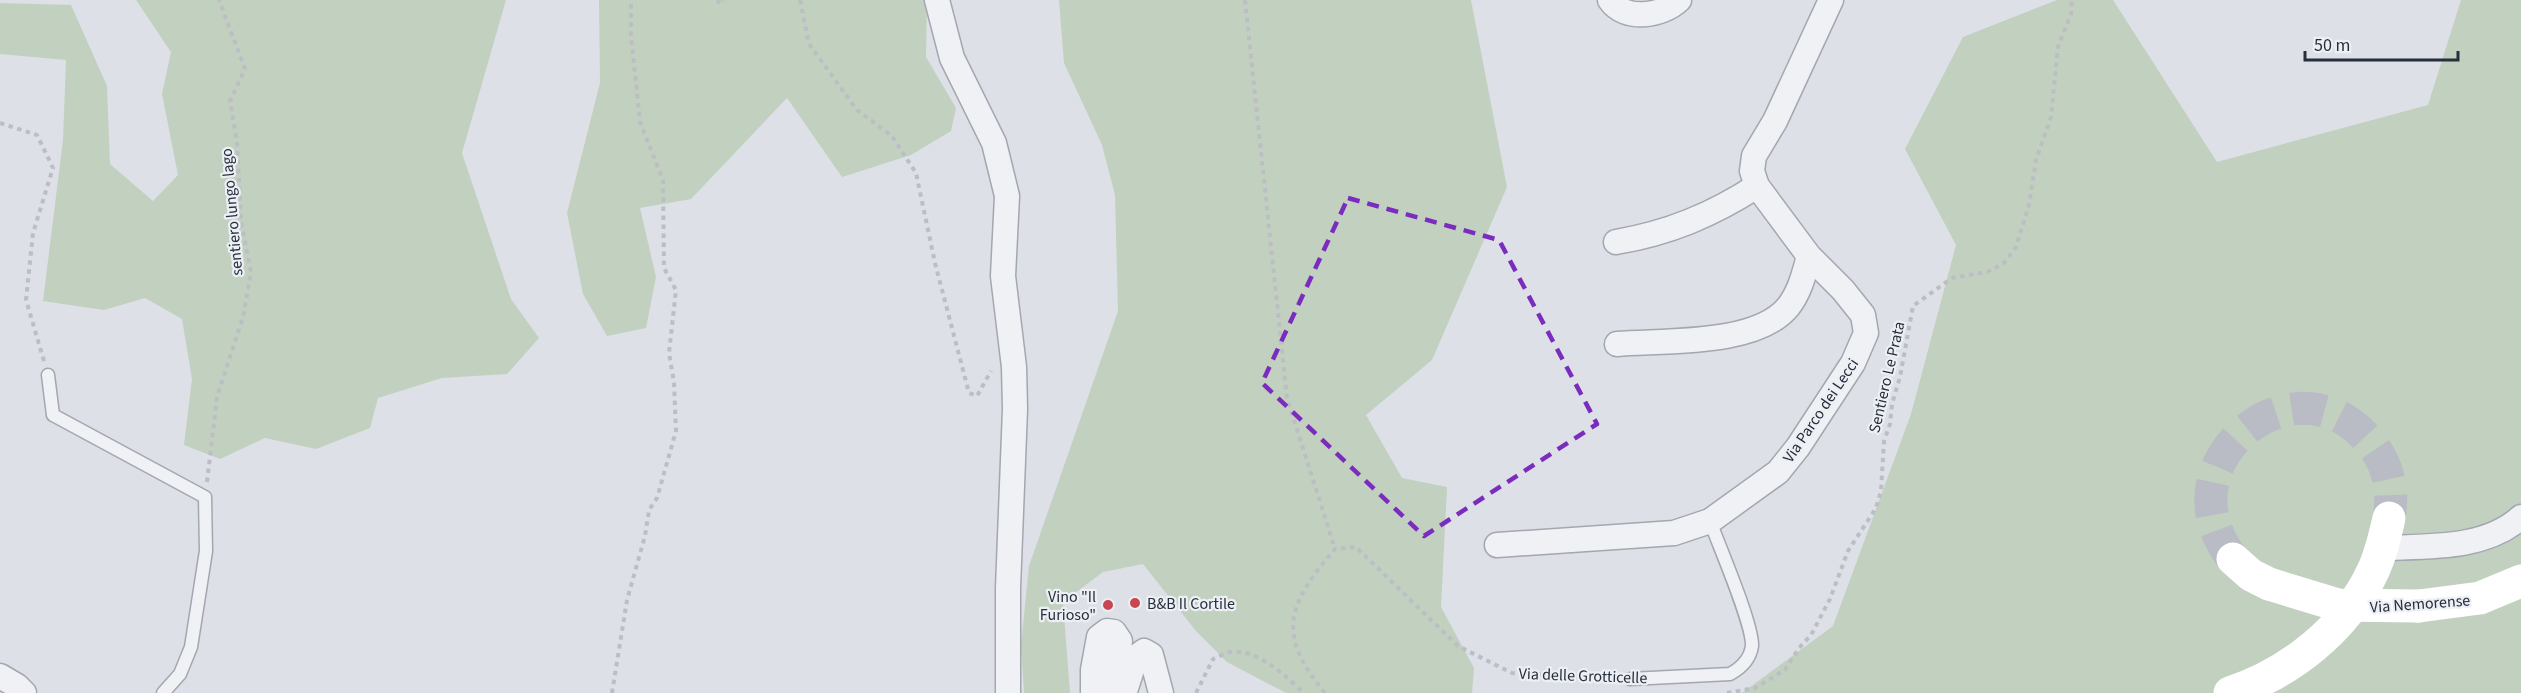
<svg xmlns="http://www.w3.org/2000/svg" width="2521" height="693" font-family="'Source Sans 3',sans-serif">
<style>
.green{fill:#c2d0bf}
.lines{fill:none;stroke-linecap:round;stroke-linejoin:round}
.secondary-tunnel{stroke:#b9bcc4;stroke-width:33;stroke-dasharray:33 16;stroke-linecap:butt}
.service-casing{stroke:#a3a7b0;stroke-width:15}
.minor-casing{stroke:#a3a7b0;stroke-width:27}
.path{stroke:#bcbec5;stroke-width:4;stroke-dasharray:4.5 4.5;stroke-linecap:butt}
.service{stroke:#f0f1f5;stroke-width:12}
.minor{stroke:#f0f1f5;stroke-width:24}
.secondary{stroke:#fff;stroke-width:33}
.secondary-bridge{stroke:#fff;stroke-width:33}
.marked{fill:none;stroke:#7b2cbf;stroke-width:4.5;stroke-dasharray:12 8;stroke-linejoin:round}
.poi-dot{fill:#c84652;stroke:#eceff4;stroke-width:2}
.labels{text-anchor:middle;stroke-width:4.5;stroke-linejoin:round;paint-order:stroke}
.street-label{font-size:16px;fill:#272e3c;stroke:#eceff4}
.poi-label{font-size:16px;fill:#272e3c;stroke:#eceff4;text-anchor:end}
</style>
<rect width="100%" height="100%" fill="#dde0e6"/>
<!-- green -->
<path class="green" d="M136,0H506L462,153L511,299L539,338L507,374L442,378L378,398L370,428L316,449L265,438L220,459L184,445L192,379L182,319L145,298L104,310L43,301L63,140L66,60L0,54V3L71,5L107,86L110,164L153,201L178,175L162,94L171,52Z
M599,0H927L926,57L956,108L951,131L911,155L842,177L787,98L691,199L640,208L656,277L646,328L607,336L583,294L567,213L600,83Z
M1059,0H1471L1507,187L1432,360L1366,415L1402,478L1447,487L1441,607L1474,668L1472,693H1286L1227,662L1196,631L1143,564L1103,572L1063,602L1070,693H1024L1021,645L1029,566L1118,311L1115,195L1102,145L1064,63Z
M2057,0H2113L2217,162L2428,105L2461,0H2521V693H1742L1833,626L1911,414L1956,245L1905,149L1963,37Z"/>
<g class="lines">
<!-- secondary-tunnel -->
<path class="secondary-tunnel" d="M2233,559C2157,463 2295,352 2369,441C2388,463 2394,489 2389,518"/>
<defs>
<path id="service" d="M48,375L53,415L205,497L206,551L191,647L180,674L163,693
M1630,679L1730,674C1741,668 1750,660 1752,646C1753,624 1719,546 1710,521"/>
<path id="minor" d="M937,0L952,58L994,143L1007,196L1003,276L1014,367L1015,409L1008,588V693
M1610,0C1625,22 1662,16 1679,0
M1616,242C1669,233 1712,215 1757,186
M1617,344C1664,340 1756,346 1788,307C1800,292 1804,274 1809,256
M1497,545L1674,533L1710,521L1778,472L1798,447L1853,363L1866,333L1863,315L1843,290L1809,256L1757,186L1752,171L1754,156L1775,121L1831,0
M2382,548C2427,546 2485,550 2521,517
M0,676L17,686L24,693
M1093,693V670L1099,637L1107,631L1114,632L1120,641L1112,681L1115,690L1120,692L1125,691L1136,657L1144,651L1151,655L1161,693"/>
</defs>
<!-- service casing -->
<use href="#service" class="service-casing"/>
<!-- minor casing -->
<use href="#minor" class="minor-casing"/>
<!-- path -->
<path class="path" d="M717,0L721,4L723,0
M800,0L809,44L857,110L892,136L916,173L935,263L969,393L977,396L991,371
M1245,0L1287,398L1335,549
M0,123L37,135L53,168L33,233L26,300L44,361
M207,482L217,397L243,317L251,272L241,221L237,142L230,101L245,69L219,0
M612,693L627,600L645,536L649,510L657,498L676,431L674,382L669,353L676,290L664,268L663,180L640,122L631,34V0
M1196,693L1213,659C1218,657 1225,653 1231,652C1259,649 1285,676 1304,693
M1325,693C1275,633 1288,604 1335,549L1356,547L1458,646L1512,673L1617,678
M1727,693L1755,688L1785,670L1799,648L1811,635L1830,599L1848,551L1876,508L1881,491L1884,441L1890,424L1892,404L1900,377L1913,306L1952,278L1987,272L2004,263L2016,247L2029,205L2036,160L2051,117L2058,47L2071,14L2072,0"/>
<!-- service -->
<use href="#service" class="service"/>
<!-- minor -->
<use href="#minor" class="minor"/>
<!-- secondary -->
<path class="secondary" d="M2233,559L2251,575L2269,584
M2419,606L2480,598L2521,581
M2230,693C2290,673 2346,629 2373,571C2381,554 2385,536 2389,518"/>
<!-- secondary-bridge -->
<path class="secondary-bridge" d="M2269,584L2338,605L2419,606"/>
</g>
<!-- marked area -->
<path class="marked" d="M1348,198L1499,240L1597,424L1424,536L1262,383Z"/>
<!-- markers -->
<g class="poi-dot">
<circle cx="1135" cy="603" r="6"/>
<circle cx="1108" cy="605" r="6"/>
</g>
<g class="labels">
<!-- street labels -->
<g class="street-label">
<text transform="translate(231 212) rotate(-95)" y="6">sentiero lungo lago</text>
<text transform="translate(1886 377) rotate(-77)" y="6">Sentiero Le Prata</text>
<text transform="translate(1820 410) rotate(-56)" y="6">Via Parco dei Lecci</text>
<text transform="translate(2420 603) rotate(-4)" y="6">Via Nemorense</text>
<text transform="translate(1583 675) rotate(2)" y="6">Via delle Grotticelle</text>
</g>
<!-- poi labels -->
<g class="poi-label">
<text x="1096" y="602">Vino "Il<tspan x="1096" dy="18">Furioso"</tspan></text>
<text x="1147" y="609" text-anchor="start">B&amp;B Il Cortile</text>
</g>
</g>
<!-- scale -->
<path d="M2305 51v9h153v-9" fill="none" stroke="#272e3c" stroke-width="3"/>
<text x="2314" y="51" font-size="18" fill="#272e3c" stroke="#eceff4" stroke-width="4.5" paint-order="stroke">50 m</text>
</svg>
